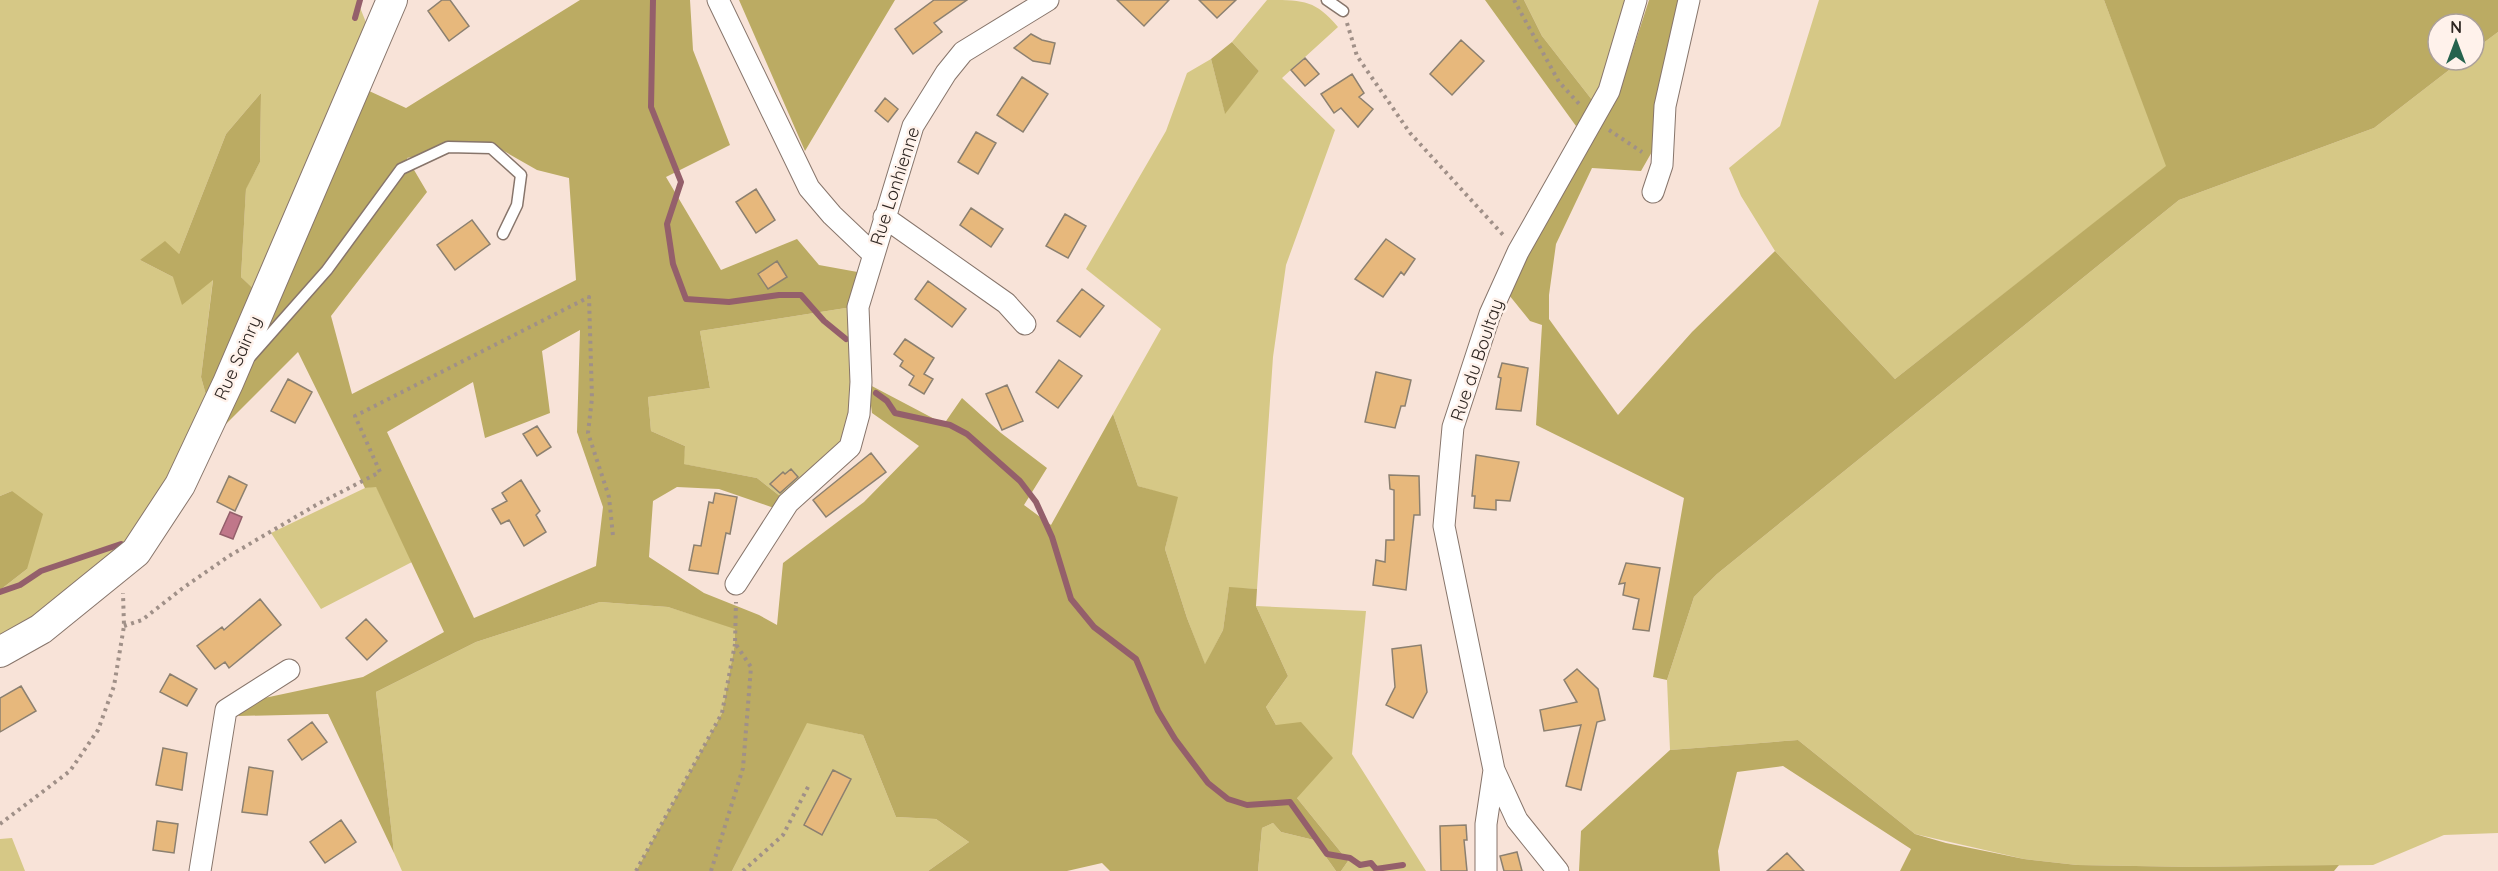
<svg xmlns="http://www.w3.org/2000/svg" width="2498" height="871" font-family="Quicksand,sans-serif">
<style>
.green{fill:#d6c886}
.forest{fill:#bbab63;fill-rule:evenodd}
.water{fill:#c0778a;stroke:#945f6b;stroke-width:1.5}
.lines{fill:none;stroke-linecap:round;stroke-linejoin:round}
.stream{stroke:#945f6b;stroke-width:6}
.building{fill:#e7b87c;stroke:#8c8070;stroke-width:1.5}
.lane-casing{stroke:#87756b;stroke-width:13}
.street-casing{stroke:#87756b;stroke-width:23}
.secondary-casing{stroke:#87756b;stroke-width:32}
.path{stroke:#a09088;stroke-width:4;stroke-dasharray:3 4.5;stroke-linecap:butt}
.lane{stroke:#fff;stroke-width:10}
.street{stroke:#fff;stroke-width:21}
.secondary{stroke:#fff;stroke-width:30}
.labels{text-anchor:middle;stroke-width:5;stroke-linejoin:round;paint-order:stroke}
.street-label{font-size:18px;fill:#2e2622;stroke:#fff2eb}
</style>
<rect width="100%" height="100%" fill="#f8e3d8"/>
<!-- green -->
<path class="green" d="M0,0H357L369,30L260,295L241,277L246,188L260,162L261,93L226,134L179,254L140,260L173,277L213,279L201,377L211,413L125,551L0,641V590L27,569L12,491L0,496Z
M1267,0C1304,0 1315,0 1338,27L1282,78L1335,130L1286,265L1273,357L1257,589L1229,588L1223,630L1205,665L1187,618L1165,549L1177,498L1138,486L1113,414L1161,329L1086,269L1166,131L1187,73L1211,59L1225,113L1259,71L1232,42Z
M1524,0H1628L1596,105L1542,36Z
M1819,0H2104L2167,166L1895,379L1775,251L1741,196L1729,168L1780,126Z
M2498,32V833L2444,835L2373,865L2193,867L2077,865L2024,859L1915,834L1798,740L1670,750L1667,680L1694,597L1717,574L2179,200L2374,128L2462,60H2474V50Z
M852,307L854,382L844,441L785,500L757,478L683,464L685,446L651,431L648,397L710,388L700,331Z
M376,486L412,562L321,609L271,533L365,488Z
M600,602L668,607L735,628V643L722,713L636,871H402L394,853L376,692L476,642Z
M1256,606L1366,611L1352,754L1426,871H1341L1348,861L1297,798L1276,725L1266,707L1288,676Z
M806,722L863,735L896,817L936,819L969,842L928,871H732Z
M1273,823L1281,832L1314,840L1336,871H1258L1262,828Z
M12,838L25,871H0V839Z"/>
<!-- forest -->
<path class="forest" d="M580,0H690L693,50L730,145L666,177L721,270L797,239L819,265L863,273L852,307L700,331L710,388L648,397L651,431L685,446L684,464L757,478L785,500L774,508L719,489L677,487L653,501L649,557L704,593L759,615L777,625L783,563L864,502L919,446L872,413L868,384L944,424L962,398L1001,433L1047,468L1024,505L1051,525L1113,414L1138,486L1178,497L1165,549L1187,618L1205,664L1223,630L1229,587L1257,589L1256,606L1288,676L1266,707L1276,725L1301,722L1333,758L1297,798L1348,861L1341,871H1336L1314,840L1281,832L1273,823L1262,828L1258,871H1110L1102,863L1067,871H928L969,842L936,819L896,817L863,735L807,723L732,871H636L722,713L735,643V629L668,607L600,602L476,642L376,692L394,853L328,714L238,716L255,700L363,677L444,632L376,487L365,488L298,352L215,435L367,90L406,108ZM488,142L537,170L569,178L576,280L352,394L331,316L427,192L407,158ZM580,330L577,432L603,507L596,566L474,618L387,432L473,382L485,438L550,413L542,351Z
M739,0H895L805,151Z
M1485,0H1524L1542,36L1596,105L1576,126Z
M1649,0H1682L1657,143L1641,171L1592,168L1556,244L1549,295V319L1618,415L1692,332L1775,251L1895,379L2166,166L2104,0H2498V32L2474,50V24H2438V60H2462L2374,128L2179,200L1717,574L1694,597L1667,680L1653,677L1684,498L1536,425L1542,325L1530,321L1509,295L1551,204L1617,99Z
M1232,42L1259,71L1225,114L1211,59Z
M261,93L260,162L246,189L241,277L260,295L211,413L201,377L213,280L182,305L173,277L140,260L165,241L179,254L226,134Z
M12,491L43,514L27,569L0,590V496Z
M1798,740L1915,834L1946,843L2024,859L2077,865L2193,867L2339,865L2334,871H1900L1911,849L1783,766L1737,772L1718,851L1720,871H1579L1581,831L1670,750Z"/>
<!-- water -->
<path class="water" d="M230,512L242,517L233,539L220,534Z"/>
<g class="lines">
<!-- stream -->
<path class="stream" d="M653,0L651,107L681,182L667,224L673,264L686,299L729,302L779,295H801L824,321L846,339
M355,18L360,0
M876,393L887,401L895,413L950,425L967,434L1020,481L1036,502L1052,537L1071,599L1094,627L1136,659L1158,711L1175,739L1208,783L1228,799L1247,805L1290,802L1327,854L1350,858L1360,865L1371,863L1376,869L1403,865
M0,592L20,585L41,571L121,544"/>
</g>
<!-- building -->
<path class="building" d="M442,0H450L469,26L449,41L428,11Z
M934,0H967L934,23L942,32L913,54L895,29Z
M1117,0H1169L1144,26Z
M1199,0H1236L1217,18Z
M1031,34L1042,40L1055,43L1050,64L1033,61L1014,48Z
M1461,40L1484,61L1452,95L1430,74Z
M1305,58L1319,74L1305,86L1291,70Z
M1352,74L1364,93L1359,97L1373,109L1358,127L1341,108L1334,113L1321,94Z
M1022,77L1048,94L1023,132L997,115Z
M885,98L898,109L888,122L875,111Z
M976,132L996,143L978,174L958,162Z
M756,189L775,220L756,233L736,202Z
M971,208L1003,229L991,247L960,225Z
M1065,214L1086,226L1068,258L1046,246Z
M472,220L490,244L455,270L437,245Z
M1386,239L1415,259L1404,275L1401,272L1383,297L1355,279Z
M777,261L787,277L768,289L758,274Z
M928,281L966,309L952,327L915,299Z
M1082,289L1104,306L1080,337L1057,321Z
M905,339L934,358L924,374L933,379L924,394L909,385L914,376L900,366L903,361L894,354Z
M1059,360L1082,376L1058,408L1036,392Z
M1502,363L1528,368L1521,411L1496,409L1501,378L1498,377Z
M1376,372L1411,380L1405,406H1401L1395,428L1365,422Z
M288,379L312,392L295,423L271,411Z
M1007,385L1023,421L1002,430L986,394Z
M537,426L551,447L537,456L523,434Z
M871,453L886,472L826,517L813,500Z
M1476,455L1519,462L1510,501L1496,500V510L1474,508L1475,496H1472Z
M791,469L798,477L780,493L770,484L783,472L785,474Z
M1389,475L1419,476L1420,515H1414L1406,590L1373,585L1376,560L1385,562L1386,540H1394V490L1390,489Z
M229,476L247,485L235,511L217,502Z
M521,480L540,511L536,515L546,532L524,546L509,520L501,524L492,509L507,501L502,493Z
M715,493L737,497L730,534L726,533L718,574L689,570L694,545L701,546L709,502L713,503Z
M1626,563L1660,568L1649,631L1633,629L1639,599L1623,595L1625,583L1619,584Z
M260,599L281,625L229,668L225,662L215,669L197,646L222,627L224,630Z
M366,619L387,641L367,660L346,638Z
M1421,645L1427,692L1413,718L1386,705L1395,687L1392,649Z
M1577,669L1598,689L1605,720L1597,722L1581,790L1566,786L1581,725L1544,731L1540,710L1577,702L1564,680Z
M170,674L197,689L187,706L160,692Z
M21,686L36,711L0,732V698Z
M312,722L327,742L302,760L288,740Z
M163,748L187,753L182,790L156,785Z
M249,767L273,771L267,815L242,812Z
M833,770L851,779L822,835L804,825Z
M341,820L356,842L325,863L310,842Z
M157,821L178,824L174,853L153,850Z
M1466,825L1467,840H1464L1467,871H1441L1440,826Z
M1517,852L1522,871H1504L1500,856Z
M1787,853L1804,871H1767Z"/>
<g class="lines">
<defs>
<path id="lane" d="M1327,0L1343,11
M251,356L327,270L401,169L448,147L491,148L521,175L517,205L503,234"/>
<path id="street" d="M718,0L809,188L832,215L873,254
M1653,192L1662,165L1665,106L1689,0
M884,217L1006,303L1025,324
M736,584L788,503L850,447L859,414L861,382L858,307L913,126L946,73L963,52L1048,0
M200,871L226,710L289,670
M1486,871V824L1494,770
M1558,871L1517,820L1494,770L1444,526L1453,427L1490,314L1518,252L1609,91L1636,0"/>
<path id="secondary" d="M0,652L41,629L136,552L180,485L228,383L392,0"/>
</defs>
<!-- lane casing -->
<use href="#lane" class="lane-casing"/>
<!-- street casing -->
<use href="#street" class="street-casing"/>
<!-- secondary casing -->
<use href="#secondary" class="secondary-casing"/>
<!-- path -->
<path class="path" d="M1514,0L1559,82L1581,106
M1347,23L1357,56L1410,133L1505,237
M1609,130L1642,152
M124,626L142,620L183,588L229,556L316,505L380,472L355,416L589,297L592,398L588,433L609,497L613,536
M0,824L70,771L98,730L114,686L124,626L123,593
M636,871L722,713L735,644
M711,871L743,768L751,667L735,643L736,602
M743,871L783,835L809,785"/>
<!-- lane -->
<use href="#lane" class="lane"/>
<!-- street -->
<use href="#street" class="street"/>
<!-- secondary -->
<use href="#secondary" class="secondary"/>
</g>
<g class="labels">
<!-- street labels -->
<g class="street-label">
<text transform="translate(895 186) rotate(-72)" y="6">Rue Lonhienne</text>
<text transform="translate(238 358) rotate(-66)" y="6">Rue Sainry</text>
<text transform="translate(1477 360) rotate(-71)" y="6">Rue du Boultay</text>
</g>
</g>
<!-- north arrow -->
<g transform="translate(2456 42)"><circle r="28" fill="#fff2eb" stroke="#aba09b" stroke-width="1.5"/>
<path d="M0-4.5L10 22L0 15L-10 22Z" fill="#26634e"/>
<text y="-9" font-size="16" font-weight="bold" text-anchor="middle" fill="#2e2622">N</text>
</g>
</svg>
